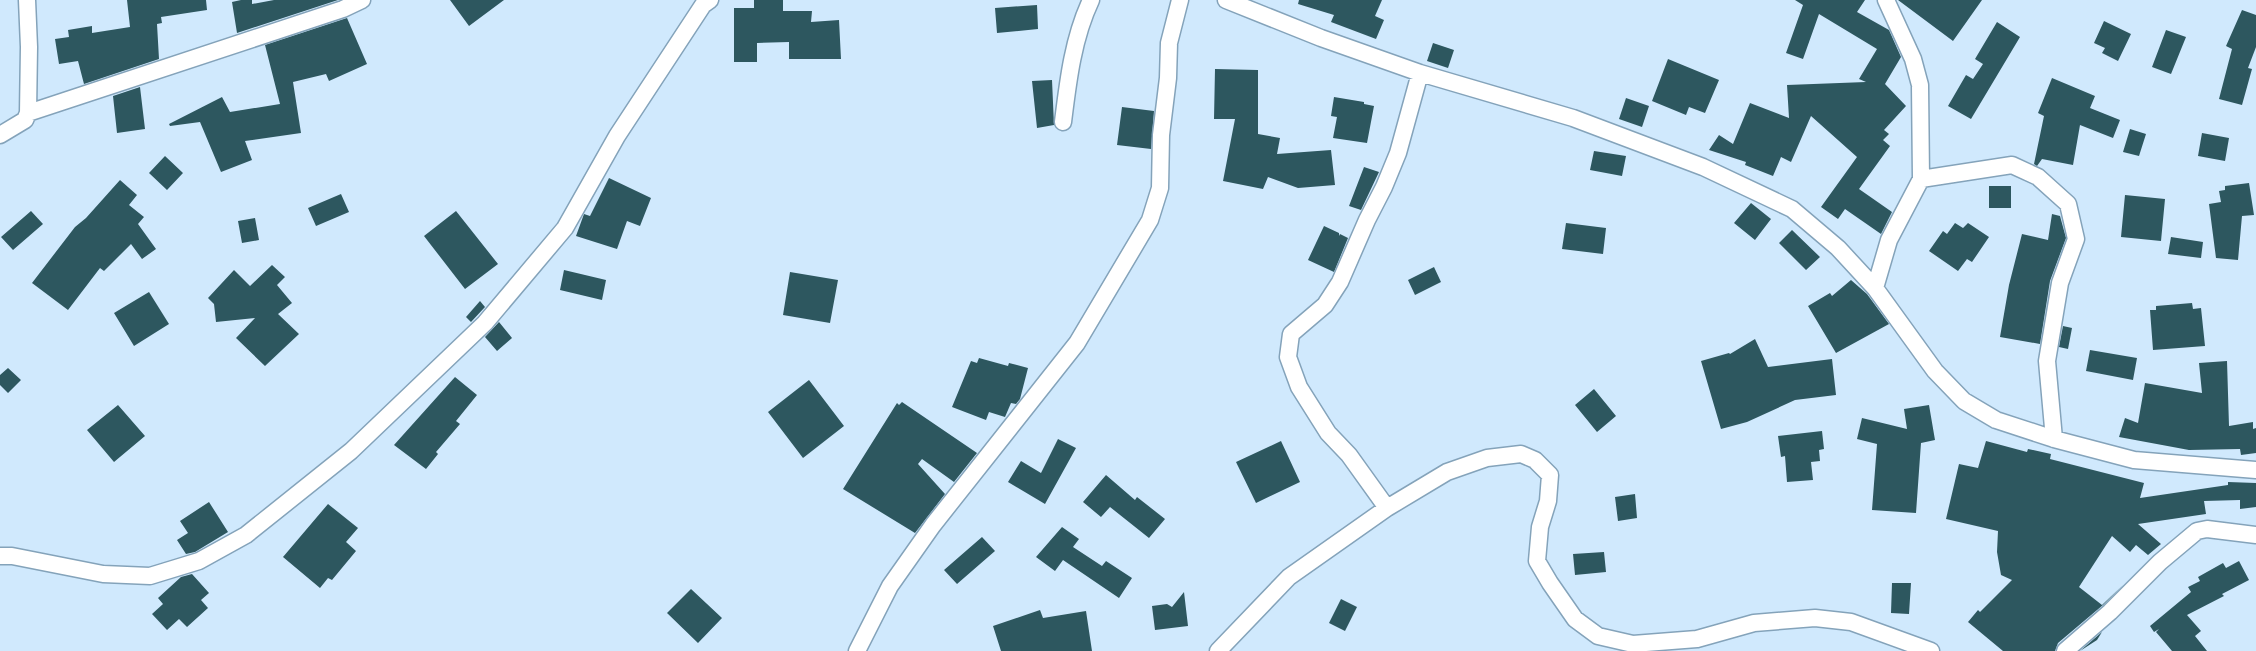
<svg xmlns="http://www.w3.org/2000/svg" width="2256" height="651" font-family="'Source Sans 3',sans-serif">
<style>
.building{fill:#2d575f}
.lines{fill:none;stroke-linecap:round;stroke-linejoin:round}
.street-casing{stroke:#84a3ba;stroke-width:19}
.street{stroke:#fff;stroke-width:16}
</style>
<rect width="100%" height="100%" fill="#d0e9fd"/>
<!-- building -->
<path class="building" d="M127,0H206L207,10L161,17L162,23L157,24L159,59L84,84L78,61L59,64L55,39L69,37L68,30L92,26V33L130,27Z
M241,0H252V4L274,0H338L237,33L232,2Z
M450,0H504L469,26Z
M754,0H783V11H812L811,22L839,20L841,59H789V42L757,43V62H734V8H754Z
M1299,0H1382L1375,16L1384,20L1376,39L1331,22L1334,15L1298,4Z
M1795,0H1865L1857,12L1889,30L1901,57L1885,84L1906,106L1884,130L1889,134L1883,140L1890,146L1859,189L1892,212L1881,234L1845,209L1838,219L1821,207L1857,157L1811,116L1791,162L1781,157L1773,176L1745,165L1746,162L1709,150L1719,135L1733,144L1750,103L1789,118L1787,85L1866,82L1859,79L1877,49L1819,14L1803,59L1786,53L1803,5Z
M1898,0H1982L1953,41Z
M1037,5L1038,29L997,33L995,8Z
M2242,10L2256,15V47L2248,68L2252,69L2242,105L2219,99L2232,49L2226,46Z
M347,18L367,64L329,81L326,74L293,82L301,133L245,141L252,160L221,172L200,122L170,126L169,124L222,97L230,112L280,104L265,45Z
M2104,21L2131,34L2118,61L2102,53L2105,48L2094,43Z
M1997,22L2020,37L1971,119L1948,106L1966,75L1973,79L1983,64L1975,59Z
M2166,30L2186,37L2171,74L2152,67Z
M1433,43L1454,50L1448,68L1427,61Z
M1668,59L1719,80L1705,113L1689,107L1686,115L1652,101Z
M1215,69L1258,70V134L1280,138L1277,154L1331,150L1335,185L1298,188L1268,177L1263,189L1223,181L1235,119H1214Z
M2052,78L2095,96L2090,108L2120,120L2113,138L2080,125L2073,165L2042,159L2037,166L2034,164L2044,116L2038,113Z
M1052,80L1054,125L1037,128L1032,81Z
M140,87L145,129L117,133L113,96Z
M1334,97L1364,102V104L1374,106L1367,143L1333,138L1337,117L1331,116Z
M1626,98L1649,106L1642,127L1619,119Z
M1122,107L1154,111L1151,149L1117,145Z
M2130,129L2146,134L2139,156L2123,152Z
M2202,133L2229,138L2225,161L2198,156Z
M1594,151L1626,156L1622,176L1590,170Z
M165,156L183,173L167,190L149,173Z
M1364,167L1379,172L1361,210L1349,206Z
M609,178L651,198L640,226L627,221L617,249L576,236L584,214L590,216Z
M120,180L137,195L129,205L144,217L138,224L156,249L142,259L131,244L104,271L100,268L68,310L32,283L75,227L86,218Z
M2249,183L2254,215L2242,216L2238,260L2216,258L2209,204L2221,202L2219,191L2225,190V186Z
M1989,186H2011V208H1989Z
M341,194L349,212L316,226L308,208Z
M2125,195L2165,199L2161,241L2121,237Z
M1751,203L1771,219L1755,240L1734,223Z
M31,211L43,224L13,250L1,237Z
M456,211L498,264L465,289L424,236Z
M2052,214L2060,216L2066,238L2050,281L2040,344L2000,337L2009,285L2022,234L2048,240Z
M255,218L259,240L242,243L238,221Z
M1566,223L1606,228L1603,254L1562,249Z
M1955,223L1963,228L1968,223L1989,237L1972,262L1967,259L1958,271L1929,251L1943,231L1947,234Z
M1324,226L1339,233V236L1340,234L1348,238L1334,272L1308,260Z
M1792,230L1820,257L1806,270L1779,243Z
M2171,237L2203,242L2201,258L2168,254Z
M272,265L285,277L277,285L292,303L278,314L299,334L265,366L236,338L255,318L216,322L214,304L208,298L234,270L250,286Z
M1434,267L1441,282L1415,295L1408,280Z
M564,270L606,280L602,300L560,290Z
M790,272L838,280L830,323L783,315Z
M1851,280L1867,294L1889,324L1836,353L1808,306L1830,293L1832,296Z
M149,292L169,324L134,346L114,313Z
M480,301L485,307L471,322L466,317Z
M2192,303L2193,309L2201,308L2205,346L2153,350L2150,310H2156V306Z
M499,322L512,338L497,351L485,337Z
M2063,326L2072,328L2068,349L2059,347Z
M1755,339L1768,367L1832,359L1836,395L1795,400L1747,422L1721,429L1701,361L1729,353L1730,354Z
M2090,350L2137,358L2133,380L2086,371Z
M979,358L1008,366L1009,363L1028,368L1020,399L1016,404L1011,403L1005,417L989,412L986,420L952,407L971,361L977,363Z
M2227,361L2229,426L2253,422V429L2256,428V453L2241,455L2240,449L2189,450L2119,437L2125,418L2138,423L2145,383L2202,393L2199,363Z
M8,368L21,380L8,393L0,385V375Z
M455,377L477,395L456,421L460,424L436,452L438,454L426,469L394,445Z
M809,380L844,426L803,458L768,412Z
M1594,389L1616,416L1597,432L1575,405Z
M902,402L977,453L954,482L922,459L918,464L945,494L915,533L843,489L897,403L899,405Z
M118,405L145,436L114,462L87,430Z
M1929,405L1935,440L1921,443L1916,513L1872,510L1877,444L1857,439L1862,418L1907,429L1904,409Z
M1822,431L1824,449L1819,450L1820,461L1811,462L1813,480L1787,482L1785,456L1781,457L1778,436Z
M1058,439L1076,448L1045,504L1008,482L1021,461L1041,473Z
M1281,441L1300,482L1256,503L1236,462Z
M1986,441L2027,452L2028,449L2051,454L2050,459L2144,483L2140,498L2228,485V482L2256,483V507L2240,509V500L2204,501L2206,514L2138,524L2161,544L2148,555L2136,545L2130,552L2112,536L2079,587L2102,605L2123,585L2103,605L2058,643L2055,651H2003L1968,622L1978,610L1980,612L2012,580L2001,575L1997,552L1998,531L1946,519L1959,464L1978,468Z
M1106,475L1135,500L1137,497L1165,519L1149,538L1110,507L1101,517L1083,502Z
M1635,494L1637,518L1618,521L1615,497Z
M209,502L228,532L195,552L186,554L177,540L188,533L180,521Z
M328,504L358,528L346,542L356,551L332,580L328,578L320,588L283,557Z
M1062,527L1079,539L1073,547L1102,566L1106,561L1132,578L1119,598L1063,560L1055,571L1036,557Z
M982,537L995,551L957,584L944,570Z
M1604,552L1606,572L1575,575L1573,554Z
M2239,561L2249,580L2222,594L2224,596L2187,615L2201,631L2195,636L2207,651H2172L2156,632L2159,629L2154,632L2150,626L2191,592L2188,587L2200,581L2198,577L2223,563L2226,568Z
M192,574L209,593L201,600L208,608L187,627L179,619L167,630L152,614L163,604L158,598L181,577Z
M1892,583H1911L1909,614L1891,613Z
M691,589L722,618L698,643L667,613Z
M1184,592L1188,626L1155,630L1152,606L1167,604L1172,607Z
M1341,599L1357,607L1345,631L1329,623Z
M1040,610L1043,618L1086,611L1092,651H1001L993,626Z
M2102,632L2097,640L2080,651Z"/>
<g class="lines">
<defs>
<path id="street" d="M1226,0L1321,38L1420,73L1573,118L1703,167L1792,209L1838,248L1875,288L1935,371L1964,401L1996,420L2054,439L2134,460L2256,470
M28,113L343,9L362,0
M1063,122C1068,81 1073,38 1091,0
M0,135L25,120L28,113L29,47L27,0
M1921,179L2012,165L2038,177L2068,204L2076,239L2060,283L2047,361L2054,439
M1875,288L1889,240L1921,179L1920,85L1913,59L1886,0
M1387,508L1349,455L1328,433L1299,387L1288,357L1291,334L1325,305L1340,282L1367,220L1384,187L1398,153L1420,73
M0,556H12L103,574L150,576L199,561L246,535L351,451L485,323L565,228L617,136L703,5L710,0
M857,651L890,586L933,525L1077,343L1150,220L1160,188L1161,135L1168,78L1169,43L1180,0
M1218,651L1289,577L1387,508L1447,472L1487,458L1521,454L1535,460L1550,475L1548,501L1540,527L1537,561L1550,583L1575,619L1598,636L1633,644L1697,639L1754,623L1815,618L1851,622L1931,651
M2065,651L2110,612L2160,562L2197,531L2207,529L2256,535"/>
</defs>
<!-- street casing -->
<use href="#street" class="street-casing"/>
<!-- street -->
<use href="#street" class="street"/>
</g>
</svg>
